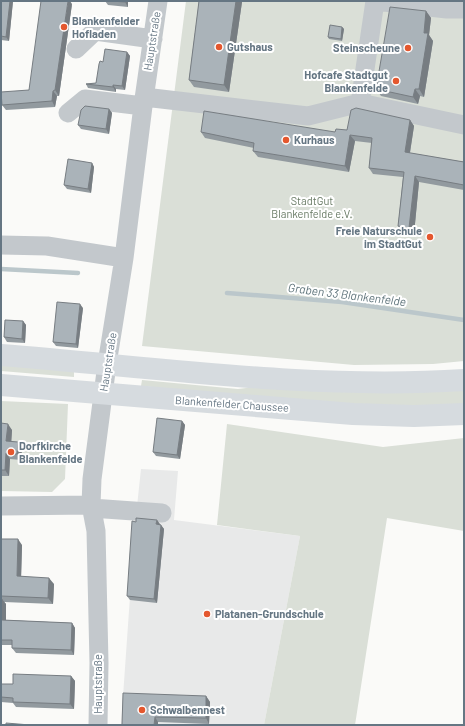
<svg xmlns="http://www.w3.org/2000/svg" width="465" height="726" font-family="Barlow,sans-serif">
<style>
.built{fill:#e8e9e9}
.green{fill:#dadfd7}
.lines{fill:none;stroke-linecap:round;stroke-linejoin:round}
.stream{stroke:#bbc7cb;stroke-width:4.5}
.minor{stroke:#c3c8cc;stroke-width:19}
.major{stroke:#d6dbdf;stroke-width:22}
.wall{fill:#929a9f}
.shaded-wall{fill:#777d82}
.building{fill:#aab3b9;stroke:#777d82}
.poi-dot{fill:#e4572e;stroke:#fff;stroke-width:1.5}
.labels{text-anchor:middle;stroke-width:4;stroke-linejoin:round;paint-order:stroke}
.poi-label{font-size:11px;font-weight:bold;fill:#657683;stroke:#fff;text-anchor:start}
.street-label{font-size:11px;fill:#657683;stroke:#fff}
.park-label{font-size:11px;fill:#687a64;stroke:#fff}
.water-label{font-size:12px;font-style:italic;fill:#60757c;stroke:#fff}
</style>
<rect width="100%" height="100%" fill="#fafaf8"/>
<!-- built -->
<path class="built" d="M141,469L178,471L174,520L300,536L264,725H121L135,525Z"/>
<!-- green -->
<path class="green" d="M186,1H464V361L433,364L354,365L142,346Z
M1,363L74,370V377L1,371Z
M142,380L238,389L263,386L464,388V405L422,407L338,405L141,386Z
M1,401L68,404L65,479L52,492L1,491Z
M227,424L383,447L464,438V531L387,518L355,725H264L300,536L217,525Z"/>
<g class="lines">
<!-- stream -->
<path class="stream" d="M1,269L78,273
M227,293L342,302L464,320"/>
<!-- minor -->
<path class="minor" d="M375,1L447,9H464
M76,49L95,31L153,39
M144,97L308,116L360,103L464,125
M360,103L375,1
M68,113L85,99L143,106
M1,245L47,246L124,258
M1,506L91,505
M91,508L162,513
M98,725L99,663L96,531L91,505L92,479L107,364L124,258L143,106L158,1"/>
<!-- major -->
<path class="major" d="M1,355C155,367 309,390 464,380
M1,385L353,414L414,416L464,414"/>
</g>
<!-- wall -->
<path class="wall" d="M1,1H13L9,41L1,40Z
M105,1H128V7L108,5Z
M199,1H241L242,2L229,92L194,87L189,80Z
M72,4L59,96H57L55,107L6,110L2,105L29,90Z
M426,11L431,18L429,35L433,41L424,97L420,96L418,104L381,96L376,89Z
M342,27L344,29L342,41L329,39L328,37Z
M127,52L130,56L125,90L116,89V92L88,88L86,84L96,83L103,62Z
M109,109L112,113L109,134L81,129L78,125Z
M410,120L414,126L410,153L464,162V190L419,182L414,234L402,232L398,226L403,177L373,174L369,168L372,143L355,141L349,172L258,157L253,151L254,148L205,138L201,132H335Z
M92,163L94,167L91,193L67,189L64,185Z
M83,308L78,348L56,346L53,342Z
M23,321L26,325L25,343L7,342L4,337Z
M182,421L185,425L180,459L156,456L153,452Z
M1,423L12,430L11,442H18L22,448L21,460L10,459L9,476H1Z
M160,524L164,529L157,603L130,600L127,596Z
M1,539L22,545L21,576L54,584L53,604L4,602L6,604V620L72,623L75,628L74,655L16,653L12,648V645H1Z
M71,676L75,681L74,709L16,707L13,703L1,702V684H13Z
M206,696L210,702L209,724L158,722V725H122Z"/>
<!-- shaded-wall -->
<path class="shaded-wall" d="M10,1H13L9,41L6,37Z
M68,1H70L72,4L59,96L55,90Z
M125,1H128V7L125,2Z
M236,1H241L242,2L229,92L224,85Z
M426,11L431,18L429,35L433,41L424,97L419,89L424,33Z
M342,27L344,29L342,41L341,39Z
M127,52L130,56L125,90L122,86Z
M113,85L116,89V92L113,87Z
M415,89L420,96L418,104L413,97Z
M53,91L57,96L55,107L52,101Z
M109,109L112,113L109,134L106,129Z
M410,120L414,126L409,158L405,152Z
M350,135L355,141L349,172L345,166Z
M92,163L94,167L91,193L88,189Z
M415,176L419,182L414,234L409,228Z
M80,304L83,308L78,348L76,344Z
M23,321L26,325L25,343L22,339Z
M182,421L185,425L180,459L177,455Z
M8,424L12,430L11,447L6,441Z
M18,442L22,448L21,460L17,454Z
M6,453L10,459L9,476L5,470Z
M157,520L160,524L159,528L156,524Z
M161,525L164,529L157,603L154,599Z
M18,539L22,545L21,582L17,576Z
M49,578L54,584L53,604L48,598Z
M2,599L6,604V625L2,620Z
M72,623L75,628L74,655L71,650Z
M71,676L75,681L74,709L70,704Z
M206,696L210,702L209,724L206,718Z
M155,717L158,722V725H154Z"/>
<!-- building -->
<path class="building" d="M1,1H10L6,37L1,36Z
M41,1H68L55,90L53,91L52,101L2,105L1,92L29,90Z
M110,1H125V2Z
M199,1H236L224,85L189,80Z
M390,7L426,11L424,33H428L419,89H415L413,97L376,89Z
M330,25L342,27L341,39L328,37Z
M105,49L127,52L122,86L113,85V87L86,84L96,83L99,64L100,61L103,62Z
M85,106L109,109L106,129L78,125L81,110Z
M356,108L410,120L405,152L464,162V185L415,176L409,228L398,226L404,172L369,168L372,138L350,135L345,166L253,151L254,143L201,132L204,111L335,132L336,129L347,130L351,110Z
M68,159L92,163L88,189L64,185Z
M57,302L80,304L76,344L53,342Z
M5,320L23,321L22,339L4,337Z
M157,418L182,421L177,455L153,452Z
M1,423L8,424L6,441L18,442L17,454L6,453L5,470H1Z
M136,518L157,520L156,524L161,525L154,599L127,596L132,521L136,522Z
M1,539H18L17,576L49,578L48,598L1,596Z
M1,599H2V620L72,623L71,650L12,648V640H1Z
M13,674L71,676L70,704L13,702V698L1,697V684H13Z
M123,693L206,696V718L155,717L154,725H122Z
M6,723L30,725H6Z"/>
<!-- markers -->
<g class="poi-dot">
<circle cx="64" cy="27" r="4"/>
<circle cx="219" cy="47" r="4"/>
<circle cx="408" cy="48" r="4"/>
<circle cx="396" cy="81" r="4"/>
<circle cx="286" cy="140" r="4"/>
<circle cx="430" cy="237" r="4"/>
<circle cx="11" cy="452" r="4"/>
<circle cx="207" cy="614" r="4"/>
<circle cx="142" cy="710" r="4"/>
</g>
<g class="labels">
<!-- poi labels -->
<g class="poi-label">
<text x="72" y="25">Blankenfelder<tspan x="72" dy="13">Hofladen</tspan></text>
<text x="227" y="51">Gutshaus</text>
<text x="400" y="52" text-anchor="end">Steinscheune</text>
<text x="388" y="79" text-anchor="end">Hofcafe Stadtgut<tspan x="388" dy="13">Blankenfelde</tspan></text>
<text x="294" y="144">Kurhaus</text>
<text x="422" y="235" text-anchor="end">Freie Naturschule<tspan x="422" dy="13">im StadtGut</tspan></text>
<text x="19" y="450">Dorfkirche<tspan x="19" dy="13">Blankenfelde</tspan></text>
<text x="215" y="618">Platanen-Grundschule</text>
<text x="150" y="714">Schwalbennest</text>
</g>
<!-- street labels -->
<g class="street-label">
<text transform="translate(152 41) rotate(-81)" y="4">Hauptstraße</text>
<text transform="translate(108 362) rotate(-81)" y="4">Hauptstraße</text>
<text transform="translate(232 404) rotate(4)" y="4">Blankenfelder Chaussee</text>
<text transform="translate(98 684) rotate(-90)" y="4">Hauptstraße</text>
</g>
<!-- park labels -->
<g class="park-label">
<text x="312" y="205">StadtGut<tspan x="312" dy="13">Blankenfelde e.V.</tspan></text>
</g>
<!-- water labels -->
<g class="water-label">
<text transform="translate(347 295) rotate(7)" y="4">Graben 33 Blankenfelde</text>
</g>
</g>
<!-- border -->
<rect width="465" height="726" fill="none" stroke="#657683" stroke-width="4"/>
</svg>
